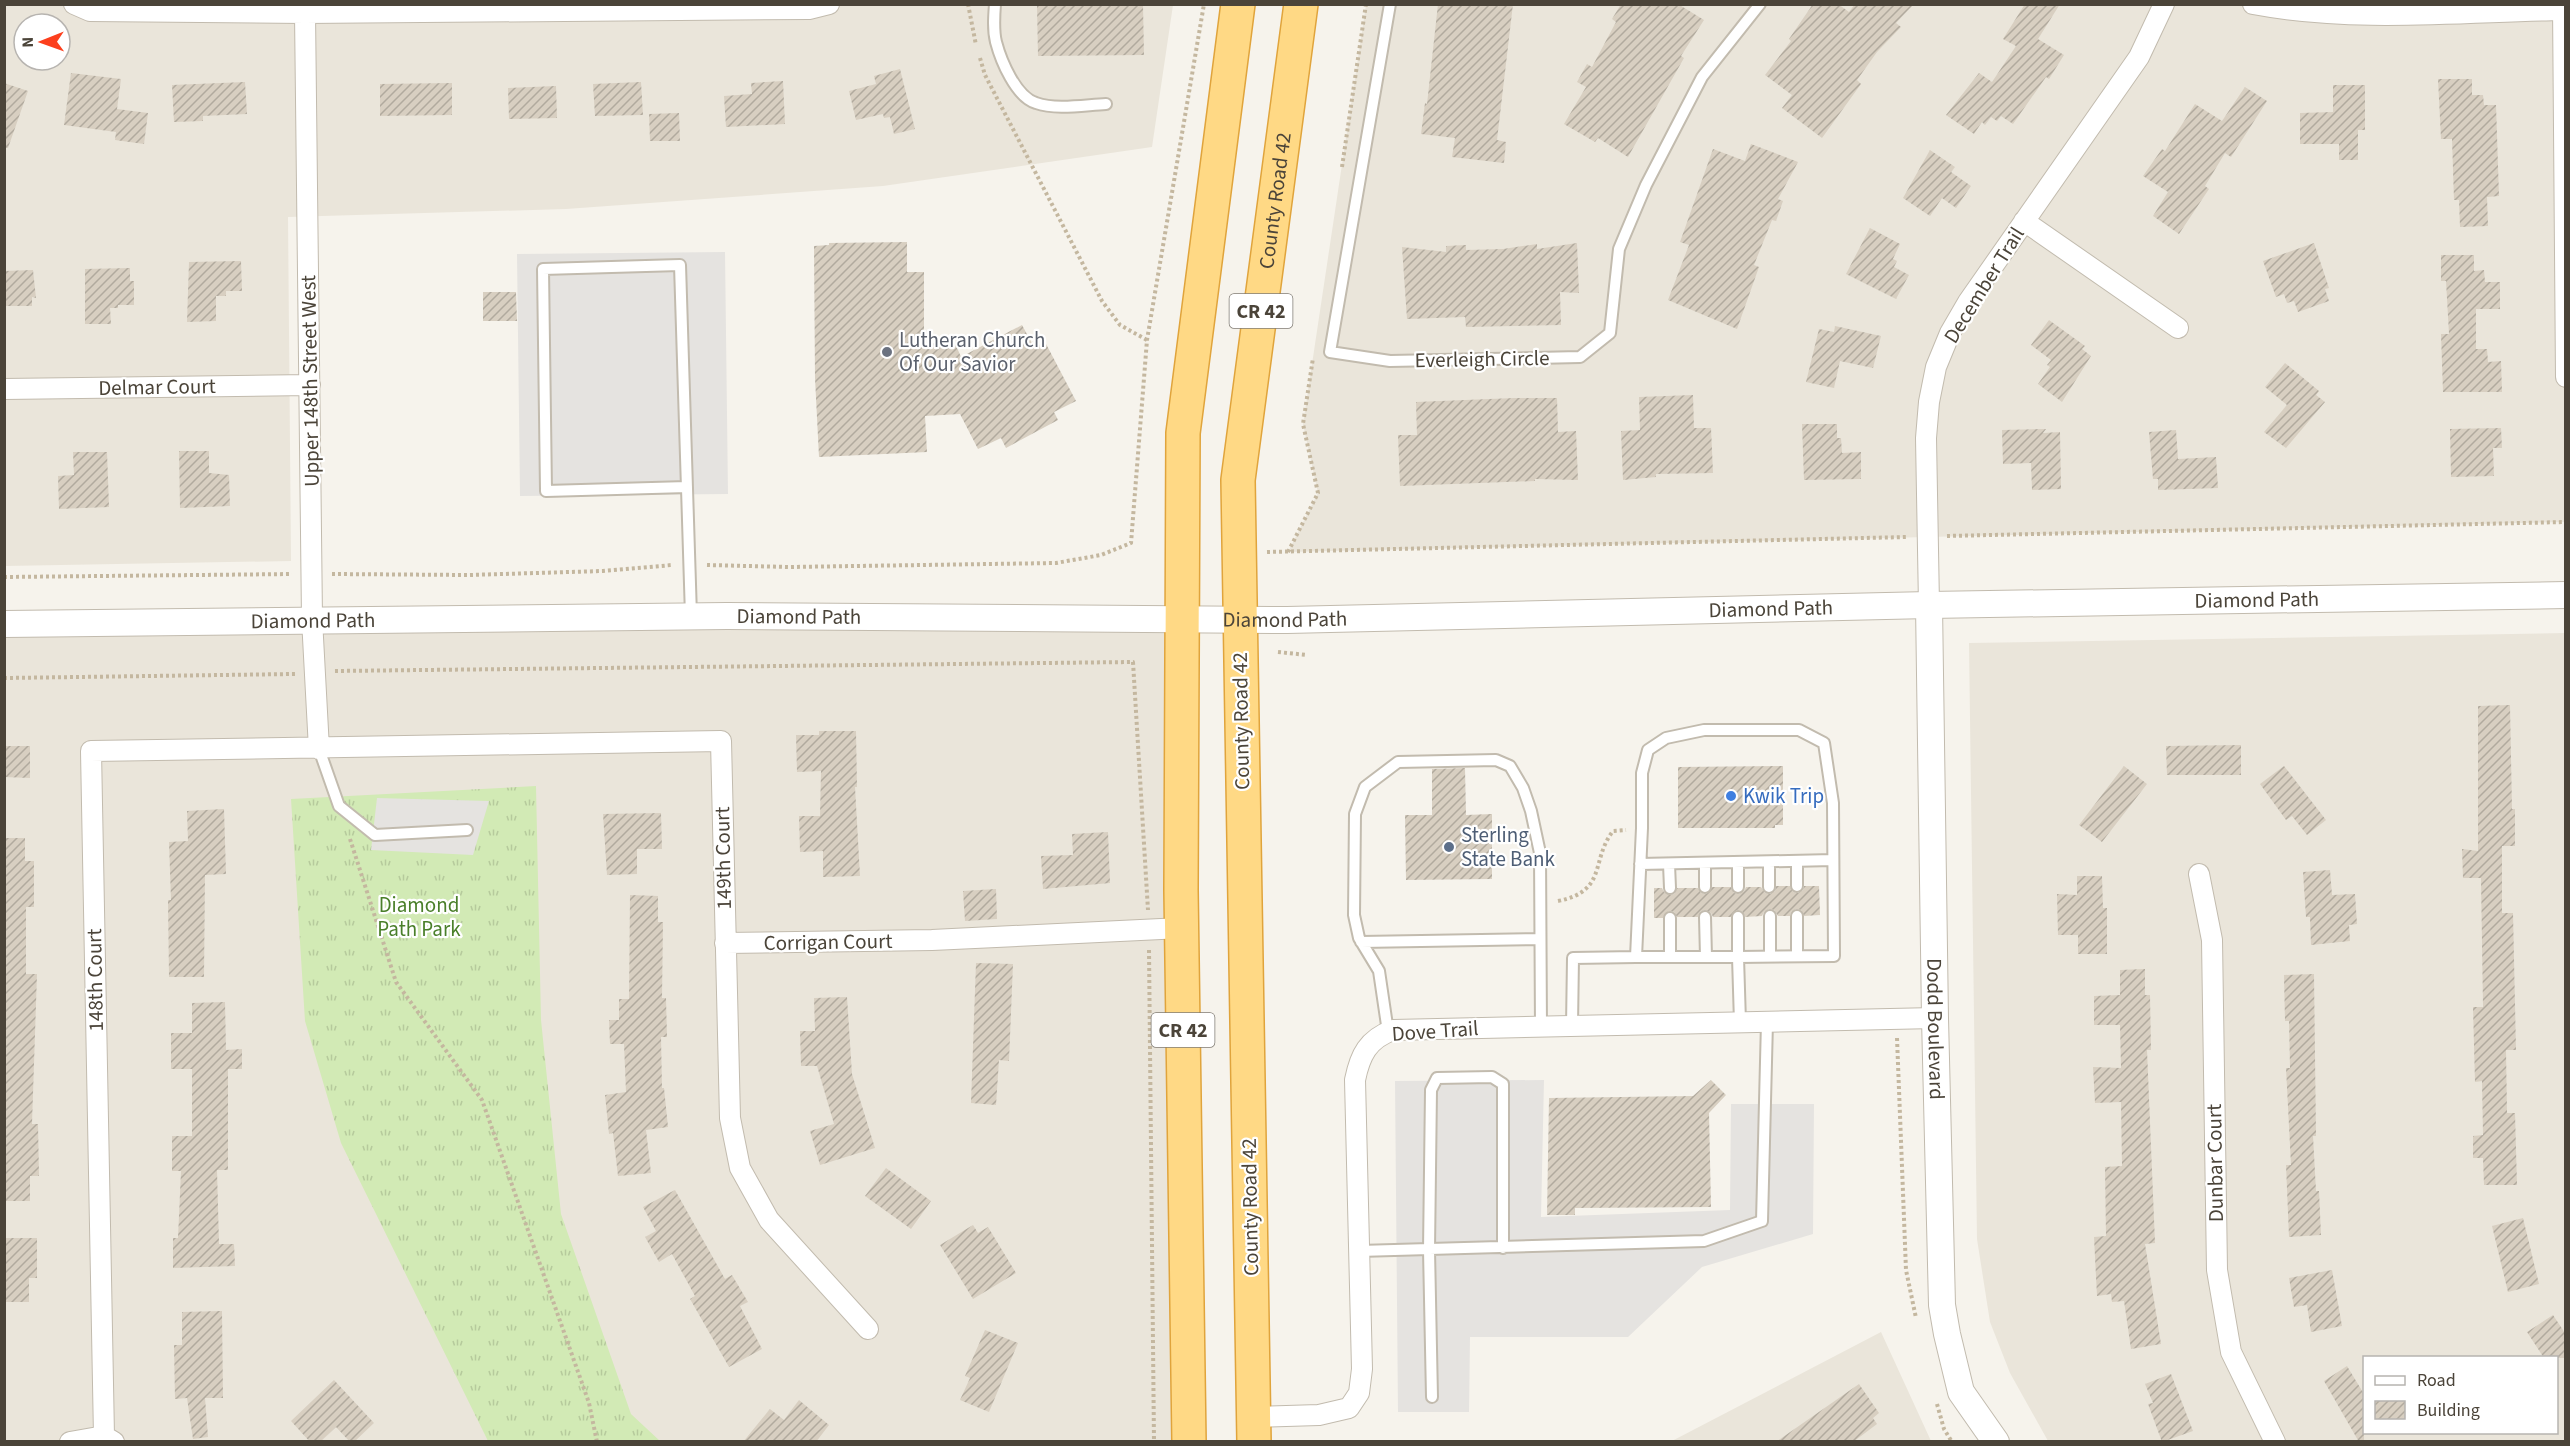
<svg xmlns="http://www.w3.org/2000/svg" width="2570" height="1446" font-family="'Source Sans 3',sans-serif">
<style>
.residential{fill:#eae5da;fill-rule:evenodd}
.grass{fill:url(#grass-tufts)}
.parking{fill:#e5e3e0}
.building{fill:url(#building-hatch)}
.lines{fill:none;stroke-linecap:round;stroke-linejoin:round}
.service-casing{stroke:#c2bbae;stroke-width:14}
.minor-casing{stroke:#c2bbae;stroke-width:22}
.tertiary-casing{stroke:#c2bbae;stroke-width:28}
.trunk-casing{stroke:#e0a43c;stroke-width:36}
.path{stroke:#c4b79f;stroke-width:4;stroke-dasharray:3 3;stroke-linecap:butt}
.service{stroke:#fff;stroke-width:10}
.minor{stroke:#fff;stroke-width:20}
.tertiary{stroke:#fff;stroke-width:26}
.trunk{stroke:#ffd985;stroke-width:33}
.worship-dot{fill:#6b7280;stroke:#fff;stroke-width:2}
.shop-dot{fill:#3f7fe0;stroke:#fff;stroke-width:2}
.service-dot{fill:#5c6f8a;stroke:#fff;stroke-width:2}
.labels{text-anchor:middle;stroke-width:4.5;stroke-linejoin:round;paint-order:stroke}
.shield{fill:#fff;stroke:#817c74;stroke-width:1.5}
.shield-label{font-size:20px;font-weight:bold;fill:#4b4439}
.street-label{font-size:21px;fill:#4b4439;stroke:#fff}
.worship-label{font-size:21px;fill:#5b616d;stroke:#fff;text-anchor:start}
.shop-label{font-size:21px;fill:#366cbe;stroke:#fff;text-anchor:start}
.service-label{font-size:21px;fill:#4e5e75;stroke:#fff;text-anchor:start}
.park-label{font-size:21px;fill:#4a7f2a;stroke:#fff}
</style>
<defs>
<pattern id="grass-tufts" width="24" height="20" patternUnits="userSpaceOnUse" patternTransform="scale(1.5)"><rect width="24" height="20" fill="#d2eab5"/><path d="M3 7l-1-3M5 7V3M7 7l1-3M15 17l-1-3M17 17v-4M19 17l1-3" fill="none" stroke="#b6ca9c"/></pattern>
<pattern id="building-hatch" width="6" height="6" patternUnits="userSpaceOnUse" patternTransform="scale(1.5)"><rect width="6" height="6" fill="#d8cfc1"/><path d="M-1 1l2-2M0 6l6-6M5 7l2-2" fill="none" stroke="#b1aa9e"/></pattern>
</defs>
<rect width="100%" height="100%" fill="#f6f3ec"/>
<!-- residential -->
<path class="residential" d="M4,5H1173L1152,147L883,186L566,209L288,217L291,561L5,566ZM24,24H60V60H24Z
M1366,5H2565V522L1288,552L1318,493L1303,424Z
M1184,619L1189,1441H5L4,624Z
M2565,633V1441H2048L2010,1373L1990,1322L1977,1239L1969,643ZM2364,1358H2556V1432H2364Z
M1881,1332L1931,1441L1670,1442Z"/>
<!-- grass -->
<path class="grass" d="M536,786L541,1020L561,1214L631,1414L660,1441H488L341,1143L305,1021L291,799Z"/>
<!-- parking -->
<path class="parking" d="M725,252L728,494L520,496L517,254Z
M377,798L489,801L473,855L371,850Z
M1544,1080L1541,1217L1730,1210L1731,1104H1814L1813,1234L1702,1267L1628,1337H1470L1469,1412H1398L1395,1081Z"/>
<!-- building -->
<path class="building" d="M1065,4L1143,5L1144,55L1038,56L1037,6Z
M1438,4H1513L1497,140L1506,142L1504,163L1452,157L1455,138L1421,134L1425,103L1427,104Z
M1621,4H1678L1704,20L1681,56L1684,58L1628,157L1598,138L1595,142L1564,124L1586,87L1577,82L1587,64L1592,67L1616,22L1612,19Z
M1813,4H1838L1849,12L1855,4H1914L1896,23L1901,27L1877,52L1857,80L1861,84L1822,138L1782,108L1792,95L1765,75L1791,41L1789,39Z
M2025,4H2060L2038,39L2064,55L2049,79L2046,77L2013,124L2001,116L1997,121L1991,117L1985,125L1982,122L1974,134L1946,115L1979,73L1992,82L2016,46L2003,39Z
M900,69L915,129L894,134L890,117L884,118L883,114L856,120L849,91L876,84L874,76Z
M71,73L121,79L117,109L148,113L144,144L115,140L116,132L64,125Z
M2438,79H2472V95H2483L2484,105H2496L2499,196L2487,197L2488,226L2460,227L2459,200H2454L2452,139H2441Z
M783,81L785,124L726,127L724,96L752,94L751,83Z
M245,82L247,114L203,116V121L174,122L172,85Z
M641,82L643,115L595,116L593,84Z
M4,83L28,91L8,148H4Z
M452,83V115L380,116V84Z
M2333,85H2365V130H2358V160H2339V144H2300V113L2333,112Z
M556,86L557,118L509,119L508,88Z
M2245,87L2267,101L2231,157L2225,153L2205,186L2209,189L2179,234L2153,216L2168,192L2143,176L2162,149L2165,151L2195,104L2222,121Z
M679,113L680,141H650L649,114Z
M1751,144L1798,162L1778,199L1783,201L1776,221L1772,220L1754,265L1759,267L1737,329L1668,300L1689,245L1680,242L1713,149L1745,161Z
M1930,150L1955,167L1951,172L1971,186L1956,208L1942,198L1930,216L1903,198Z
M1870,228L1900,244L1893,259L1897,261L1894,267L1909,275L1896,299L1846,274Z
M907,242V272H924V343H955L961,357L1022,325L1034,347L1045,342L1076,401L1054,412L1058,420L1006,448L1001,438L978,449L960,414L925,416L927,452L819,457L815,378L814,246L829,245V243Z
M1577,243L1579,293L1560,292L1561,325L1466,327L1465,317L1407,319L1402,247L1446,252V246L1466,245V250L1503,249L1537,244V249Z
M2314,243L2329,288L2325,289L2329,301L2298,312L2294,301L2287,303L2284,294L2276,297L2263,261Z
M2441,255H2474V271L2484,270L2485,282H2500V309H2476V349H2487L2488,362L2501,361L2502,392H2443L2441,334H2449L2446,281H2441Z
M241,261L242,291H226V296H216V321L187,322L189,262Z
M130,268V281H134V305H118V308H110L111,324H85V269Z
M33,270L36,298L32,297V306H4V271Z
M483,292H516L517,321H483Z
M2049,320L2085,346L2082,349L2091,356L2062,402L2038,384L2050,367L2047,365L2051,360L2031,345Z
M1835,326L1881,336L1873,368L1840,361L1834,388L1806,382L1819,329L1834,332Z
M2285,363L2319,391L2316,395L2325,402L2286,448L2264,432L2287,405L2265,387Z
M1693,395L1694,428H1711L1713,473L1656,474V477L1623,480L1621,431L1640,430L1639,397Z
M1514,398H1557L1558,432L1576,431L1578,480L1535,479V481L1400,486L1398,435H1417L1416,402Z
M1802,424H1837V438H1841L1842,453L1861,452V479L1804,480Z
M2501,428L2502,448H2493L2494,476L2451,477L2450,429Z
M2046,429L2043,433L2060,432L2061,489L2032,490L2031,463L2003,464L2002,430Z
M2176,430L2178,459L2216,457L2218,488L2158,490V479H2153L2149,432Z
M179,451H209V473L229,475L230,506L180,508Z
M73,452H107L109,507L59,509L58,476L74,475Z
M2510,705L2512,809H2515V846H2502V913H2513L2516,1050H2506L2507,1113H2515L2517,1185H2484L2483,1158H2473V1136L2483,1135L2482,1081L2475,1082L2473,1007H2483L2481,878H2463L2462,849L2478,851V706Z
M819,731H856L857,787H855L860,876L823,877V851L800,852L799,816H820L821,771L797,772L796,735H819Z
M2241,745V775H2167L2166,746Z
M4,746H30V778L4,777Z
M1783,766V825H1775V828H1678V767Z
M2124,766L2147,784L2102,842L2079,825Z
M2284,766L2326,820L2307,835L2292,816L2286,820L2260,784Z
M1465,768L1466,815L1492,814V879L1406,880L1405,815H1432V769Z
M224,809L226,874L205,875L204,977H169L168,900H171L169,842L188,841L187,811Z
M661,813L662,849H637V874L607,875L603,814Z
M1108,832L1110,883L1043,889L1041,856L1073,855L1072,834Z
M4,838H25V861H34V907H26V974H37L32,1124H38L39,1176H30V1201H4Z
M2330,870L2332,895L2355,894L2357,924L2349,925L2350,941L2311,945L2310,917H2306L2303,872Z
M2077,876H2102L2103,908H2107V954H2078V935H2058L2057,894L2077,895Z
M1776,886H1790L1793,892L1798,893L1803,890L1804,886H1819L1820,915L1804,916L1801,910L1796,909L1791,912L1790,916H1778L1774,910L1769,909L1764,912L1762,916L1745,917L1742,911L1737,910L1731,917H1713L1711,913L1705,910L1701,911L1698,917H1677L1674,912L1669,911L1663,918H1654V888H1662L1664,892L1670,895L1674,894L1677,888H1698L1701,893L1706,894L1712,887H1731L1734,893L1739,894L1744,891L1746,887H1761L1765,893L1770,894L1775,891Z
M996,889L997,919L965,921L963,891Z
M630,895L658,896V922H663L662,998H666L667,1037H661L662,1088H664L668,1127L646,1130L651,1173L618,1176L613,1133L609,1134L605,1095L626,1092L624,1044H610L609,1020H619V999H629Z
M976,963L1013,964L1009,1061L999,1060L996,1105L971,1103Z
M2145,969V995H2150L2151,1050H2147L2155,1243L2145,1244L2161,1344L2131,1349L2124,1301L2112,1302L2111,1294L2097,1296L2094,1237L2106,1236L2105,1167L2122,1166L2121,1102L2095,1103L2093,1067L2121,1068L2120,1025H2094V996L2120,995V970Z
M2314,974L2316,1136H2313L2316,1191H2319L2321,1235L2289,1237L2286,1165H2291L2286,1068H2290L2289,1021H2285L2284,975Z
M847,997L852,1074L875,1148L820,1165L810,1131L834,1124L817,1066H801L800,1031H815L814,998Z
M225,1002L226,1050L242,1049V1069H228V1170H217L219,1244H234L235,1266L173,1268V1238H178L181,1171H172V1136H192V1069H171V1033H192V1003Z
M1711,1080L1726,1095L1709,1113L1711,1207L1575,1208V1215H1547L1549,1098L1693,1096Z
M886,1168L931,1201L911,1229L865,1196Z
M675,1190L725,1279L732,1275L748,1302L740,1306L762,1349L729,1367L690,1299L695,1296L672,1254L659,1262L645,1237L656,1231L643,1207Z
M2523,1218L2539,1284L2508,1292L2492,1226Z
M973,1225L978,1233L988,1227L1016,1273L973,1299L940,1245Z
M4,1238H37V1278H29V1302H4Z
M2332,1270L2342,1326L2311,1332L2307,1305L2294,1307L2289,1278Z
M222,1311L223,1398H205L208,1437L193,1439L187,1398L175,1399L174,1345H182V1312Z
M2553,1315L2565,1333V1358H2544L2527,1332Z
M985,1330L1018,1343L989,1412L960,1400L970,1378L965,1376Z
M2347,1366L2364,1394V1442H2359L2324,1381Z
M2171,1374L2193,1431L2162,1442L2148,1404L2153,1403L2145,1384Z
M334,1380L374,1423L354,1442H350L336,1427L320,1442H310L291,1421Z
M1859,1384L1879,1413L1873,1418L1877,1424L1853,1442H1776Z
M799,1400L829,1425L816,1442H743L770,1409L784,1420Z"/>
<g class="lines">
<defs>
<path id="service" d="M995,4C994,17 993,30 996,42C1001,61 1016,97 1036,103C1056,110 1084,105 1106,104
M1390,4L1330,352L1390,361L1580,357L1610,333L1619,249L1646,185L1702,77L1760,4
M687,487L546,491L543,269L680,265L691,616
M319,749L339,806L375,835L467,830
M1797,861V886
M1769,862V887
M1705,863V887
M1738,863V887
M1640,864L1833,860
M1669,864L1670,888
M1705,917L1706,957
M1670,918V957
M1361,942L1540,939
M1770,956V916
M1797,956V916
M1636,957H1738V917
M1572,1026L1573,958L1636,957L1642,828V773L1648,750L1666,738L1704,730H1799L1824,743L1833,803L1834,956L1738,957L1740,1022
M1388,1032L1379,971L1359,938L1354,915L1355,814L1365,787L1398,762L1496,760L1510,766L1523,788L1531,811L1540,853L1541,1027
M1359,1251L1704,1241L1762,1221L1767,1022
M1432,1397L1429,1250L1431,1090L1437,1078L1492,1077L1503,1084V1248"/>
<path id="minor" d="M74,4L90,11L305,13L809,9L829,4
M2253,4C2354,23 2460,12 2562,10
M2563,4L2566,377
M305,13L312,619L319,749
M2024,221L2178,328
M4,389L310,385
M1929,605L1926,438L1929,402L1936,367L1950,333L1968,302L2139,57L2164,4
M2199,874L2212,940L2217,1270L2231,1352L2275,1442
M725,943L932,940L1182,928
M1254,1417L1319,1415L1349,1408L1359,1393L1362,1369L1355,1080C1360,1055 1368,1039 1393,1030L1935,1018
M70,1442L104,1436
M114,1442L104,1436L91,751L721,741L730,1118L740,1168L769,1220L868,1329"/>
<g id="tertiary">
<path id="s1" d="M1929,605L1935,1018L1942,1305L1947,1334L1961,1392L1996,1442"/>
<path id="s2" d="M4,624L727,616L1287,620L1929,605L2566,595"/>
</g>
<g id="trunk">
<path d="M1189,1442L1181,890L1183,433L1238,4"/>
<path id="s3" d="M1254,1442L1238,480L1301,4"/>
</g>
</defs>
<!-- service casing -->
<use href="#service" class="service-casing"/>
<!-- minor casing -->
<use href="#minor" class="minor-casing"/>
<!-- tertiary casing -->
<use href="#tertiary" class="tertiary-casing"/>
<!-- trunk casing -->
<use href="#trunk" class="trunk-casing"/>
<!-- path -->
<path class="path" d="M968,4L976,45
M980,58L985,75L1102,301L1120,325L1147,340
M1342,167L1366,4
M1947,536L2566,522
M1267,552L1907,537
M1288,552L1318,493L1303,424L1313,358
M707,565L789,567L1056,563L1101,555L1131,543L1147,340L1204,4
M332,574L469,575L603,571L672,565
M4,577L292,574
M1278,652L1307,655
M335,671L1133,662L1148,910
M4,678L295,674
M350,839L396,982L482,1100L589,1403L597,1442
M1558,901C1608,891 1590,861 1613,831L1626,830
M1149,950L1154,1442
M1897,1038L1906,1270L1916,1318
M1937,1404L1944,1429L1952,1442"/>
<!-- service -->
<use href="#service" class="service"/>
<!-- minor -->
<use href="#minor" class="minor"/>
<!-- tertiary -->
<use href="#tertiary" class="tertiary"/>
<!-- trunk -->
<use href="#trunk" class="trunk"/>
</g>
<!-- markers -->
<circle class="worship-dot" cx="887" cy="352" r="6"/>
<circle class="shop-dot" cx="1731" cy="796" r="6"/>
<circle class="service-dot" cx="1449" cy="847" r="6"/>
<g class="labels">
<!-- shield labels -->
<g class="shield">
<rect x="1229.5" y="294" width="63" height="34" rx="4.5"/>
<rect x="1151.5" y="1013" width="63" height="34" rx="4.5"/>
</g>
<g class="shield-label">
<text x="1261" y="318">CR 42</text>
<text x="1183" y="1037">CR 42</text>
</g>
<!-- street labels -->
<g class="street-label">
<text dy="7" stroke="none"><textPath href="#s3" startOffset="1244">County Road 42</textPath></text>
<text transform="translate(1984 285) rotate(-58)" y="7">December Trail</text>
<text transform="translate(1482 359) rotate(-1)" y="7">Everleigh Circle</text>
<text transform="translate(310 381) rotate(-91)" y="7">Upper 148th Street West</text>
<text transform="translate(157 387) rotate(-1)" y="7">Delmar Court</text>
<text dy="7" stroke="none"><textPath href="#s2" startOffset="2253">Diamond Path</textPath></text>
<text dy="7" stroke="none"><textPath href="#s2" startOffset="1767">Diamond Path</textPath></text>
<text dy="7" stroke="none"><textPath href="#s2" startOffset="795">Diamond Path</textPath></text>
<text dy="7" stroke="none"><textPath href="#s2" startOffset="309">Diamond Path</textPath></text>
<text dy="7" stroke="none"><textPath href="#s2" startOffset="1281">Diamond Path</textPath></text>
<text transform="translate(1241 721) rotate(-91)" y="7">County Road 42</text>
<text transform="translate(723 858) rotate(-91)" y="7">149th Court</text>
<text transform="translate(828 942) rotate(-1)" y="7">Corrigan Court</text>
<text transform="translate(95 980) rotate(-91)" y="7">148th Court</text>
<text dy="7" stroke="none"><textPath href="#s1" startOffset="424">Dodd Boulevard</textPath></text>
<text transform="translate(1435 1031) rotate(-4)" y="7">Dove Trail</text>
<text transform="translate(2215 1163) rotate(-91)" y="7">Dunbar Court</text>
<text transform="translate(1250 1207) rotate(-91)" y="7">County Road 42</text>
</g>
<!-- worship labels -->
<g class="worship-label">
<text x="899" y="347">Lutheran Church<tspan x="899" dy="24">Of Our Savior</tspan></text>
</g>
<!-- shop labels -->
<g class="shop-label">
<text x="1743" y="803">Kwik Trip</text>
</g>
<!-- service labels -->
<g class="service-label">
<text x="1461" y="842">Sterling<tspan x="1461" dy="24">State Bank</tspan></text>
</g>
<!-- park labels -->
<g class="park-label">
<text x="419" y="912">Diamond<tspan x="419" dy="24">Path Park</tspan></text>
</g>
</g>
<!-- border -->
<rect width="2570" height="1446" fill="none" stroke="#4b4439" stroke-width="12"/>
<!-- legend -->
<rect x="2363" y="1356" width="195" height="78" fill="#ffffff" stroke="#b7b4b0" stroke-width="1.5"/>
<rect x="2375" y="1376" width="30" height="9" fill="#ffffff" stroke="#b7b4b0" stroke-width="1.5"/>
<text x="2417" y="1386" font-size="18" fill="#4b4439">Road</text>
<rect x="2375" y="1401" width="30" height="18" fill="url(#building-hatch)" stroke="#b7b4b0" stroke-width="1.5"/>
<text x="2417" y="1416" font-size="18" fill="#4b4439">Building</text>
<!-- north arrow -->
<g transform="translate(42 42) rotate(269)"><circle r="28" fill="#ffffff" stroke="#b7b4b0" stroke-width="1.5"/>
<path d="M0-4.5L10 22L0 15L-10 22Z" fill="#fc3f1d"/>
<text y="-9" font-size="16" font-weight="bold" text-anchor="middle" fill="#4b4439">N</text>
</g>
</svg>
